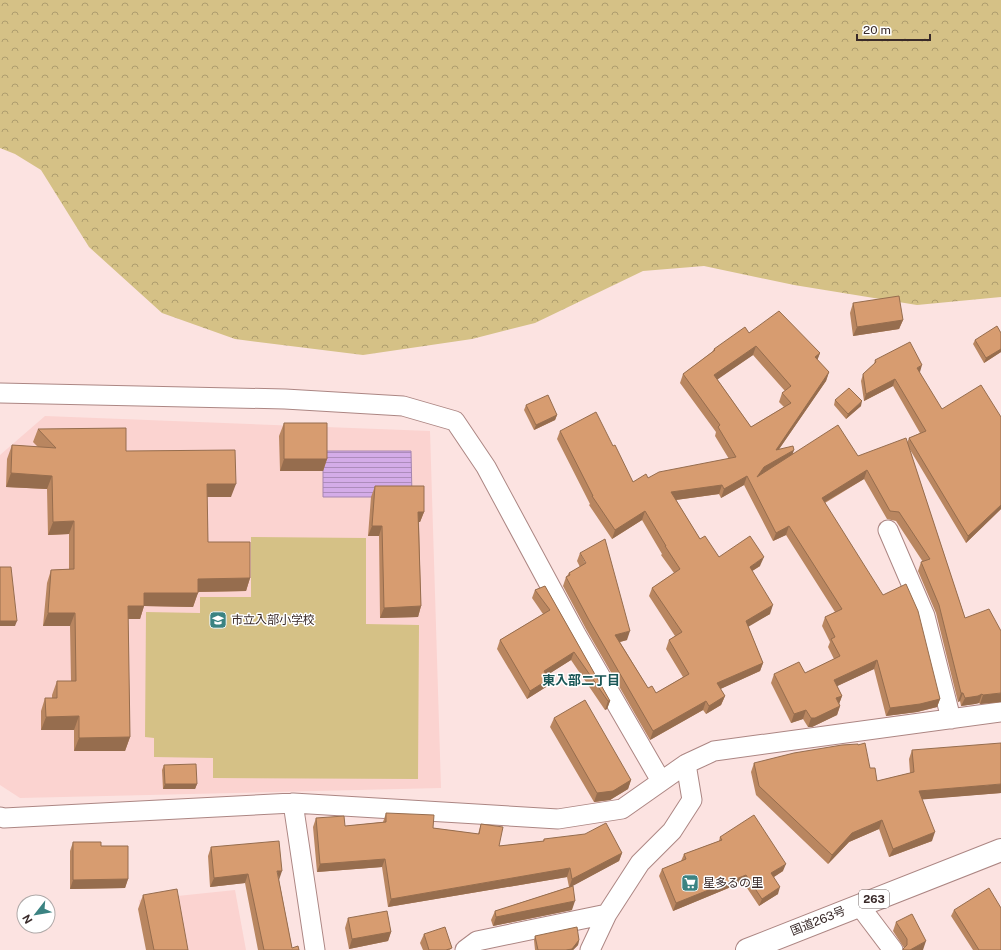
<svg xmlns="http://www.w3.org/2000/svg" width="1001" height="950" font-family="'Public Sans','Noto Sans JP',sans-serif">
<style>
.built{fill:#fbd3d0}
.forest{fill:url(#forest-crowns)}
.garden{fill:#d5c186}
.water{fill:url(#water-rules);stroke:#a685af}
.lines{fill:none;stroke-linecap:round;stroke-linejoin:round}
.street-casing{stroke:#ac8683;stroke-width:21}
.highway-casing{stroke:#ac8683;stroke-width:24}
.street{stroke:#fff;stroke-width:19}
.highway{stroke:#fff;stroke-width:22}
.wall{fill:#b98660;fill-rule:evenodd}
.shaded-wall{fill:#966d4e}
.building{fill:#d79c70;stroke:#966d4e;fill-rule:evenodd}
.labels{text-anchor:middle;stroke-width:3;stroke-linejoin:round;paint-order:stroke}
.shield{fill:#fff;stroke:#746a69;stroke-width:1}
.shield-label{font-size:11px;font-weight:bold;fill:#392a29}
.poi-label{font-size:12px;fill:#392a29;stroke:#fff;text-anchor:start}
.street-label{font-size:12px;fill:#392a29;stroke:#fff}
.neighbourhood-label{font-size:13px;font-weight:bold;fill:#1b5757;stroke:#fff}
</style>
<defs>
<pattern id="forest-crowns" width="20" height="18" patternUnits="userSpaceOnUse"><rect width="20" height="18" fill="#d5c186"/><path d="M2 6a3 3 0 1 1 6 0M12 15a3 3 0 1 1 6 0" fill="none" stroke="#ae9d6e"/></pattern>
<pattern id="water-rules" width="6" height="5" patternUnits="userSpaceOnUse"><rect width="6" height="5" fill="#d4ace8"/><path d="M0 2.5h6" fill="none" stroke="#ad8cbc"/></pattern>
</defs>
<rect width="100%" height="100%" fill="#fce3e1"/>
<!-- built -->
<path class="built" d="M45,416L430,431L441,788L20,798L0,785V455Z
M235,890L246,950H147L139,900Z"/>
<!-- forest -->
<path class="forest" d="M0,0H1001V297L917,305L794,285L704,266L643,271L535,323L472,339L363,355L235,339L162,313L89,247L41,170L15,154L0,148Z"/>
<!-- garden -->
<path class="garden" d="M251,537L366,538V624L419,625L418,779L213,778V758L154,757V738L145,737L146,612L200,613V597H251Z"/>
<!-- water -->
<path class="water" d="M323,451H411L412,497H323Z"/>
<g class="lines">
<defs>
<path id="street" d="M0,393L285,399L403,406L455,421L486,467L576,634L661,781
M888,530L925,616L951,719
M293,803L315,950
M0,817L4,818L293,803L558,819L622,809L686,764L714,751L1001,712
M859,905L893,950
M465,950L477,941L607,914
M590,950L607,914L640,863L672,831L692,800L686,764"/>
<path id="highway" d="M747,950L1001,850"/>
</defs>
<!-- street casing -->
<use href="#street" class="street-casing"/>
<!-- highway casing -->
<use href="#highway" class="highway-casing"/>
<!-- street -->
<use href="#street" class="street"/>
<!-- highway -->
<use href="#highway" class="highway"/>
</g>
<!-- wall -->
<path class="wall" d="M853,303L903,320L899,329L853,336L850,313Z
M749,333L820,353L817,360L829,372L826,381L779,449L793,454L858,456L907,443L909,438L920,433L893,386L864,401L861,381L863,374L874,364L875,360L920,372H919L1001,509L966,543L909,448L965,618L1001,702L980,704L979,703L975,704L961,706L960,701L958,702L936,613L918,571L921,562H923L896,521L887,519L864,479L825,503L940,699L937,707L917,712L886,716L874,669L837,686L842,696L839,704L840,706L837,715L812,727H808L803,719L791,723L771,683L774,674L805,673L834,659L828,647L830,642L822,626L825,617L835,612L786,535L773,541L744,485L721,498L719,494L676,500L700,539L719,557L760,566L752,571L770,614L748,626L763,663L760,671L720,689L725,696L721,705L706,714L703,710L650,740L586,629L563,586L566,577L567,576L569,573L580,567L577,561L580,553L627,640L620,642L648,688L656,693L683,677L666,649L669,640L675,636L649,596L652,588L674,573L661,555L662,554L642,520L612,539L589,505L590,504L557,439L560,431L613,446L633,482L729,459L715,436L716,432L680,383L683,374L712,352L714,349ZM753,355L785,391L782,393L779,402L784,407L751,427L717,379Z
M1001,333V352L984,363L973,344L975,340Z
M835,400L861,406L846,419L834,405Z
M526,405L557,415L555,420L534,430L524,410Z
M284,423L327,459L323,471H280L279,436Z
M38,429L126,451L231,497H207L208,542L250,578L246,591L198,592L193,607L144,606L140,619H128L130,737L125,751H74V730H41V711L45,698H52V695L57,681H71L70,626H43L47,583L51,570L69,569V534L48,535L47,489L6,487L7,459L12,445L38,447L33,442Z
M375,486L424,512L420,522H419L421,606L418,617L380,618L379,536H368L371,497Z
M545,586L610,701L607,709L605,710L571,660L547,675L549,679L546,687L527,699L497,649L500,640L543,614L532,598L535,590Z
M554,718L631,780L628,789L610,800L594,802L550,727Z
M912,750L1001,793L922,799L932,841L889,857L879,829L849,842L828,864L756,795L751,772L754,763L870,768L877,781L910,773L909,759Z
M164,765L197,784L195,789H163L162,770Z
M386,813L433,828L478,834L481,824L499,846L543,841L544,839L622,853L619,861L570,887L572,910L493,926L491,920L495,911L569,887L567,877L388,907L382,867L317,872L313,827L316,818L345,826L383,822Z
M720,837L783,871L774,877L778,894L759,906L743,882L673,911L659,876L662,869L681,861L684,854L719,841Z
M73,842L101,846L128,879L125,888L70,889V851Z
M211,847L279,880L292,948L299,950H258L245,883L210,887L208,856Z
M143,895L188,950H146L138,909Z
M954,910L1001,950H973L951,916Z
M348,918L391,932L388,941L349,949L345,928Z
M896,922L923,950H903L904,948L893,931Z
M424,934L451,950H423L420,943Z
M535,936L579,940L578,945L573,950H535L534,940Z"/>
<!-- shaded-wall -->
<path class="shaded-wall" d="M903,320L899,329L853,336L857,327Z
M756,346L753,355L711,384L714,375Z
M1001,349V352L984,363L986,358Z
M820,353L817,361L815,357Z
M922,365L920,372L914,375L917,368Z
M829,372L826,381L773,458L776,450Z
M895,379L893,386L864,401L866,394Z
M862,401L861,406L846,419L848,414Z
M557,415L555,420L534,430L536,425Z
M794,450L791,459L757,477L764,467Z
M284,459H327L323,471H280Z
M867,470L864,479L818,506L822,498Z
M11,473L52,476L47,489L6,487Z
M747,476L744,485L721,498L724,489Z
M207,484H236L231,497H203Z
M722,485L719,494L668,501L671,492Z
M1001,505V509L966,543L968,536Z
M645,511L642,520L612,539L615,530Z
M418,512H424L420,522H415Z
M74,521L69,534L48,535L53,522Z
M372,526H382L379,536H368Z
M789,526L786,535L773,541L776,533Z
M764,557L760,566L746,575L750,567Z
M250,578L246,591L193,592L198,579Z
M144,593H198L193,607L144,606L140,619H124L128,606Z
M773,605L770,614L743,630L746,621Z
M421,606L418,617L380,618L384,608Z
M48,613H75L70,626H43Z
M0,621H17L15,626H0Z
M630,631L627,640L612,644L615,635Z
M574,652L571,660L541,679L544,671Z
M877,660L874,669L831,689L834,680Z
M763,663L760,671L714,692L717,683Z
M549,679L546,687L527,699L530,691Z
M961,693H963L960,701L958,702Z
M1001,693V702L980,704L983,695Z
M982,694L979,703L975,704L961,706L965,698Z
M725,696L721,705L706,714L709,706Z
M842,696L839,704L836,698Z
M940,699L937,707L917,712L886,716L890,708Z
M608,701H610L607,709L605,710Z
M706,701L703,710L650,740L653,731Z
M840,706L837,715L812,727H808L811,718Z
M806,710L803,719L791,723L794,714Z
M79,716L74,730H41L46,717Z
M130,737L125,751H74L79,738Z
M631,780L628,789L610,800L594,802L597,793Z
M165,784H197L195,789H163Z
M1001,784V793L916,800L919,791Z
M882,820L879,829L849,842L828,864L832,855L852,833Z
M935,832L932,841L889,857L893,849Z
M622,853L619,861L569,888L572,879Z
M385,859L382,867L317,872L320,864Z
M786,864L783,871L769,880L771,873Z
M570,868L567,877L388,907L391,899Z
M277,871H282L279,880Z
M248,874L245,883L210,887L214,878Z
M746,875L743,882L673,911L676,903Z
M128,879L125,888L70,889L73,880Z
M780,887L778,894L759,906L762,899Z
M575,901L572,910L493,926L496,917Z
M391,932L388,941L349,949L352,939Z
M579,940L578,945L573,950H566Z
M926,941L923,950H910Z"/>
<!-- building -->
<path class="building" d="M899,296L903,320L857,327L853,303Z
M779,311L820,353L815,357L829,372L776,450L793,446L794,450L764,467L757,477L838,425L858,456L906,438L965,618L989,609L1001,631V693L983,695L982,694L978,696L965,698L963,693H961L939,605L921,562L930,559L899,512L890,511L867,470L822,498L883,595L906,584L918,611L940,699L920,704L890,708L877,660L834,680L842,696L836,698L840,706L815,718H811L806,710L794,714L774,674L799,662L805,673L840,656L831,639L835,637L825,617L842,609L789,526L776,533L747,476L724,489L722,485L671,492L700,539L705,536L719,557L750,536L764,557L750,567L773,605L746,621L763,663L717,683L725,696L709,706L706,701L653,731L589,620L566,577L570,575L569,573L586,563L580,553L605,539L630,631L615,635L648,688L652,686L656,693L689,674L669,640L682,632L652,588L680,569L665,546H666L645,511L615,530L592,496H593L560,431L596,412L613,446L615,445L633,482L646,474L648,478L659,472L736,457L718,427L720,425L683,374L715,350L714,349L745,327L749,333ZM756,346L791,386L782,393L791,403L751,427L714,375Z
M997,326L1001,333V349L986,358L975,340Z
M910,342L922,365L917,368L942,409L981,385L1001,417V505L968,536L909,438L926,431L895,379L866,394L863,374L876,362L875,360Z
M849,388L862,401L848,414L835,400Z
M548,395L557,415L536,425L526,405Z
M284,423H327V459H284Z
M126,428V451L235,450L236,484H207L208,542H250V578L198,579V593H144V606H128L130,737L79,738V716L46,717L45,698H57V681H76L75,613H48L51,570L74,569V521L53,522L52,476L11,473L12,445L56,448L38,429Z
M375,486H424V512H418L421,606L384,608L382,526H372Z
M0,567H11L17,621H0Z
M545,586L610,701H608L574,652L544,671L549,679L530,691L500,640L550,610L535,590Z
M585,700L631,780L613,791L597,793L554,718Z
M865,743L870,768H875L877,781L914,772L912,750L1001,743V784L919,791L935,832L893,849L882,820L852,833L832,855L759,786L754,763L794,753L842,745L858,744V745Z
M196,764L197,784H165L164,765Z
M386,813L434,815L433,828L479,834L481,824L503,827L499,846L544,841V839L585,834L606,823L622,853L572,879L570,868L391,899L385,859L320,864L316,818L344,816L345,826L386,822Z
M754,815L786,864L771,873L780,887L762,899L746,875L676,903L662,869L686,859L684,854L722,840L720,837Z
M279,841L282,871H277L292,948L298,946L299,950H264L248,874L214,878L211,847Z
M73,842H101V846H128V879L73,880Z
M573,886L575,901L496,917L495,911Z
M989,888L1001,908V950H979L954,910Z
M177,889L188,950H154L143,895Z
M387,911L391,932L352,939L348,918Z
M912,914L926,941L910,950H903V949L907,945V939L896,922Z
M445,927L452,948L446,950H429L424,934Z
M577,927L579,940L572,949L566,950H538L535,936Z"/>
<!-- icons -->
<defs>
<symbol id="school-square" viewBox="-11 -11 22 22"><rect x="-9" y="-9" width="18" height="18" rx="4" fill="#3b8382" stroke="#fff"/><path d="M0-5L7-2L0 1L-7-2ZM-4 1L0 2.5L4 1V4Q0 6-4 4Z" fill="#fff"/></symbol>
<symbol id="supermarket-square" viewBox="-11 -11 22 22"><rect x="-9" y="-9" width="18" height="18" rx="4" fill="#3b8382" stroke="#fff"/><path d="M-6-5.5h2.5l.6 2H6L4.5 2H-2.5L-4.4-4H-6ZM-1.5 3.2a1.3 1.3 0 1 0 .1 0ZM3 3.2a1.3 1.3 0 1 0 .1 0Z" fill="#fff"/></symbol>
</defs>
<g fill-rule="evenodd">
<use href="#school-square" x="208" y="610" width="20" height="20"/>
<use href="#supermarket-square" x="680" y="873" width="20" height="20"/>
</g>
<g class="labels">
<!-- shield labels -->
<rect class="shield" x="859" y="890" width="30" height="18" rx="3"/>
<g class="shield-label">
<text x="874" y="903">263</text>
</g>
<!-- poi labels -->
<g class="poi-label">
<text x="231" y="624">市立入部小学校</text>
<text x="703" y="887">星多るの里</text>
</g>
<!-- street labels -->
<g class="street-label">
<text transform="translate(818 921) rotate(-22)" y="4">国道263号</text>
</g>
<!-- neighbourhood labels -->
<g class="neighbourhood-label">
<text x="581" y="685">東入部二丁目</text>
</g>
</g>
<!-- north arrow -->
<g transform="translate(36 914) rotate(239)"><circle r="19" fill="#ffffff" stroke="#b0aaa9"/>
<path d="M0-3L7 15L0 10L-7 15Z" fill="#3b8382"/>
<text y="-6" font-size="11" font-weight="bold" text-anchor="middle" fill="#392a29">N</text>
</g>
<!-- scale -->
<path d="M857 34v6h73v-6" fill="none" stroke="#392a29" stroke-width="2"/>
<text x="863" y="34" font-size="12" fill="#392a29" stroke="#ffffff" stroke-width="3" paint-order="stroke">20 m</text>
</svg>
